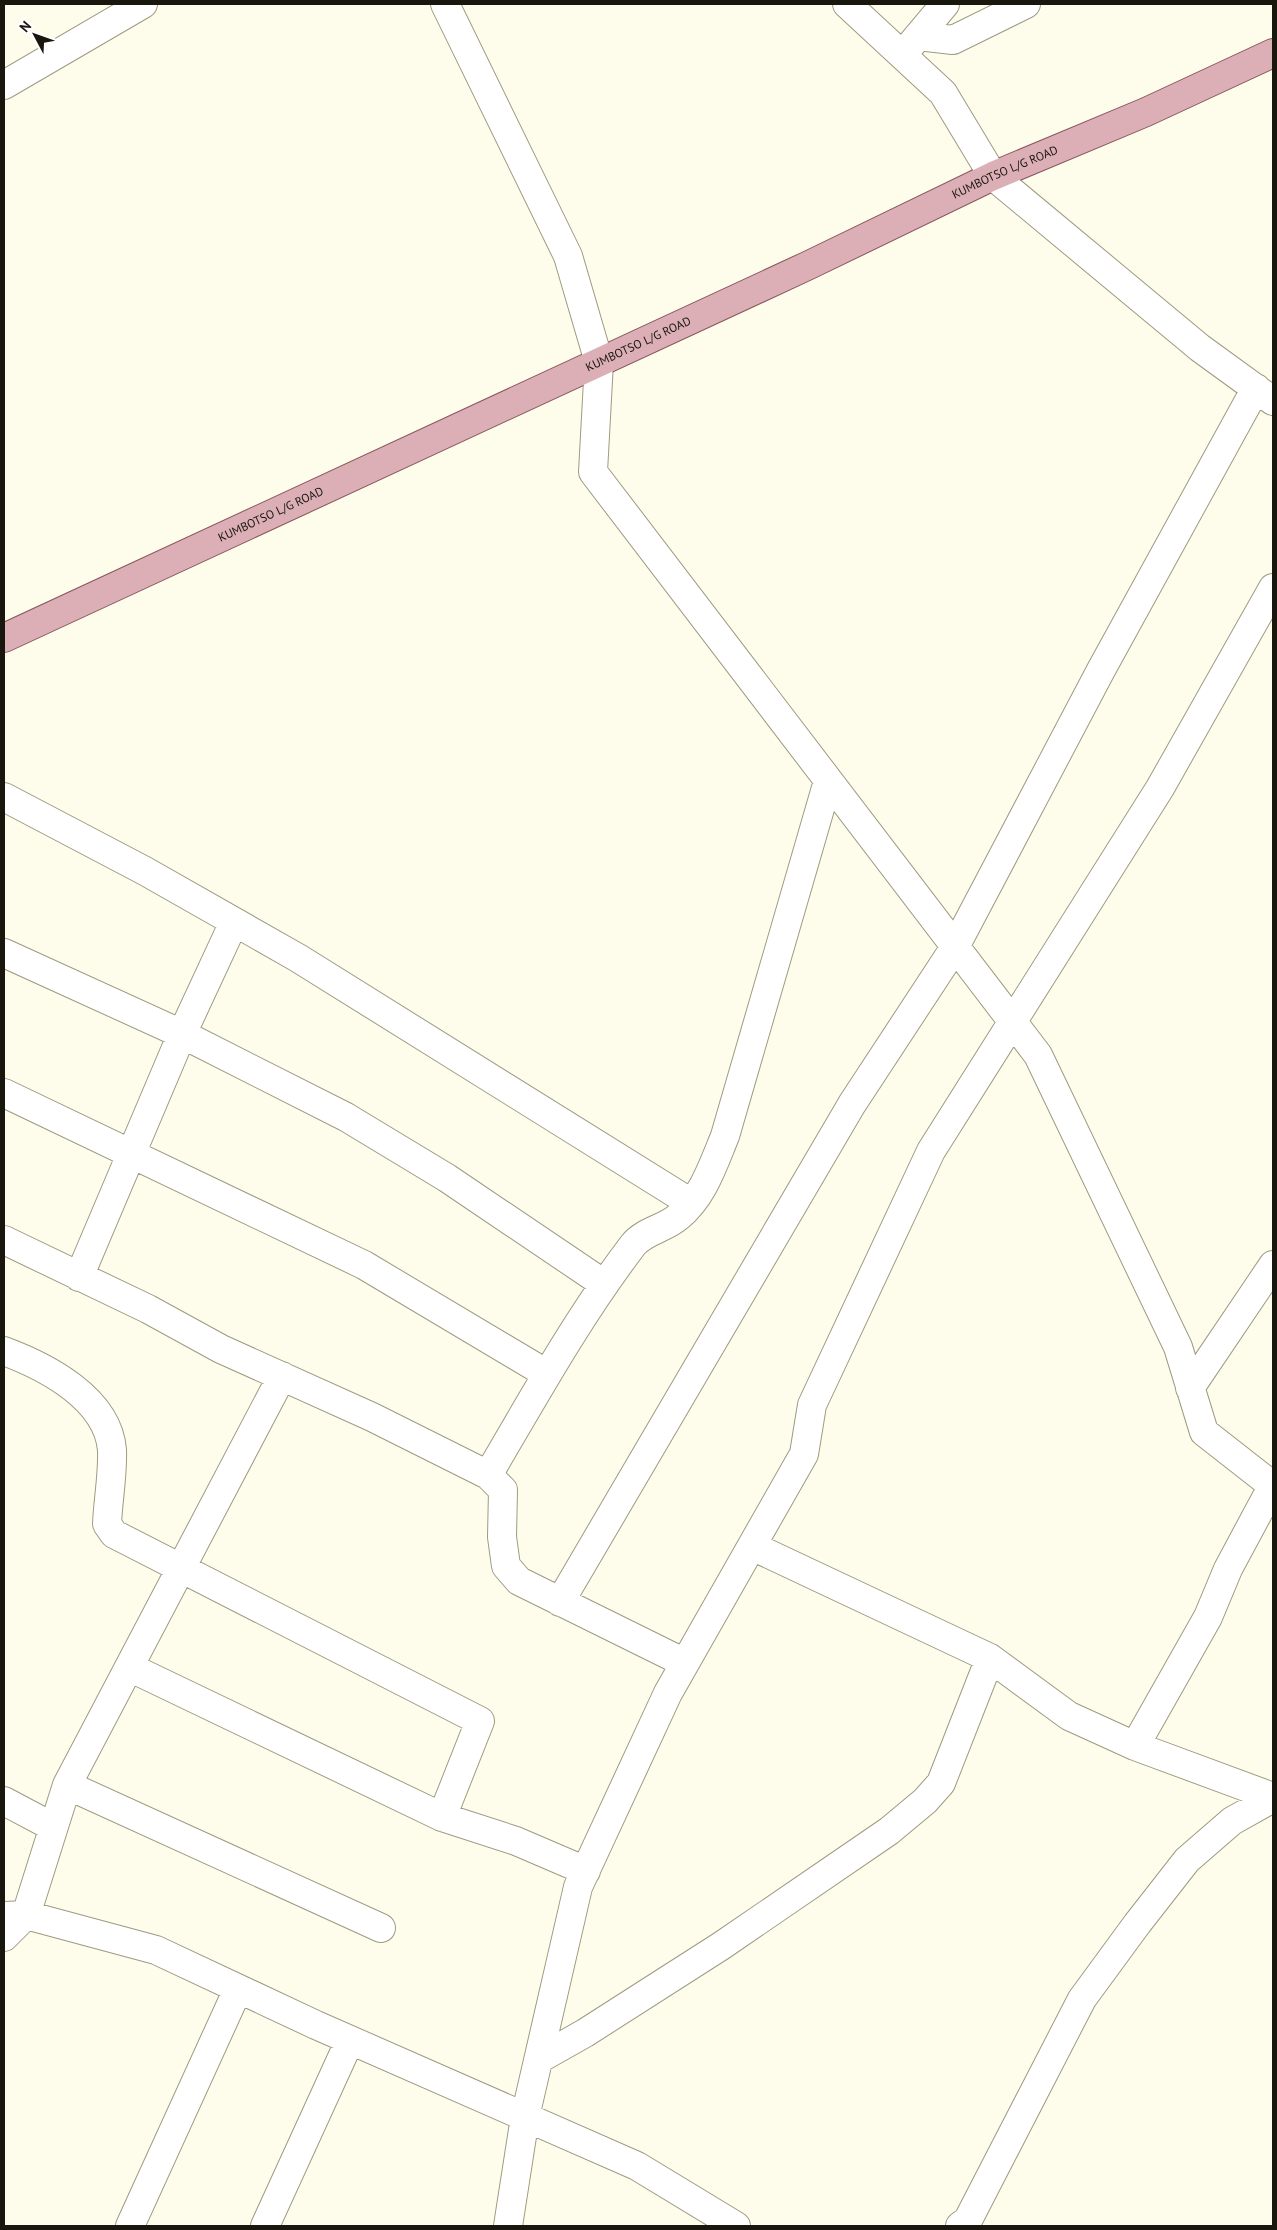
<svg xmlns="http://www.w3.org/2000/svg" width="1277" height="2230" font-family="'PT Sans',sans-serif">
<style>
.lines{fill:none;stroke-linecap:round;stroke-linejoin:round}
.minor-casing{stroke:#9f9a81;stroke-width:30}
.major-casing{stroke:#88565c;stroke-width:30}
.minor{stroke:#fff;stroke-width:28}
.major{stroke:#dcafb7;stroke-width:28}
.labels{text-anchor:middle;stroke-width:4.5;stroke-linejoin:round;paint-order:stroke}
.street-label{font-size:12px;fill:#18160d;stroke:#fff}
</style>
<rect width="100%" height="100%" fill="#fefceb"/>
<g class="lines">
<defs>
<path id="minor" d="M445,4L568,256L599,362L593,472L1038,1055L1178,1347L1204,1432L1273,1486
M847,4L943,93L993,176L1200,348L1273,401
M918,36L953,40L1026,4
M909,47L945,4
M4,85L143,4
M4,797L145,871L298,958L691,1203
M4,953L182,1034L346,1117L447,1178L604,1284
M4,1093L364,1265L547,1374
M4,1240L148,1309L221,1349L372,1417L488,1475L503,1490L502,1537L506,1566L519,1581L685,1663
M79,1277L182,1034L234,922
M4,1351C47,1367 108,1399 112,1450C113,1474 108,1500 107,1524L114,1534L480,1721L442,1817L516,1841L586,1871
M1190,1388L1273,1265
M488,1475C534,1397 578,1317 633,1245C644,1231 666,1228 678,1217C703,1197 713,1165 725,1136L828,781
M752,1546L990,1658L1069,1716L1135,1746L1273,1797
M560,1602L852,1104L955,947L1101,670L1256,388
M129,1667L442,1817
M1135,1746L1208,1617L1228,1569L1273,1485
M67,1785L381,1928
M4,1801L53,1827
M4,1916L26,1915L156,1950L316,2025L637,2166L736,2226
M4,1937L26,1915L67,1785L282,1376
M539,2059L585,2033L721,1946L889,1831L925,1801L941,1783L990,1658
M130,2226L238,1989
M265,2226L350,2040
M508,2226L525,2117L578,1887L668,1693L804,1454L812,1405L931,1151L1160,788L1273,588
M960,2226L968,2220L1082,1999L1137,1924L1187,1860L1232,1821L1273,1798"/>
<g id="major">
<path id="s1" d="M4,638L807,266L993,176L1146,112L1273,53"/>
</g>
</defs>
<!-- minor casing -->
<use href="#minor" class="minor-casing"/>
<!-- major casing -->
<use href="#major" class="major-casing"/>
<!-- minor -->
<use href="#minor" class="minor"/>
<!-- major -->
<use href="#major" class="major"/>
</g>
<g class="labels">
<!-- street labels -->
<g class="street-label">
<text dy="4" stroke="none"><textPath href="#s1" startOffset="1104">KUMBOTSO L/G ROAD</textPath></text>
<text dy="4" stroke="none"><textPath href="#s1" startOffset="699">KUMBOTSO L/G ROAD</textPath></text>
<text dy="4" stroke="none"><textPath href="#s1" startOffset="294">KUMBOTSO L/G ROAD</textPath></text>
</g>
</g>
<!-- border -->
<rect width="1277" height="2230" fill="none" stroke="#18160d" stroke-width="10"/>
<!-- north arrow -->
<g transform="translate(35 35) rotate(311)" stroke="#ffffff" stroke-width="4" paint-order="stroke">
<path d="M0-4L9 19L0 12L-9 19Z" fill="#18160d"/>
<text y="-8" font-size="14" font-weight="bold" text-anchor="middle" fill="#18160d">N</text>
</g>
</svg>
